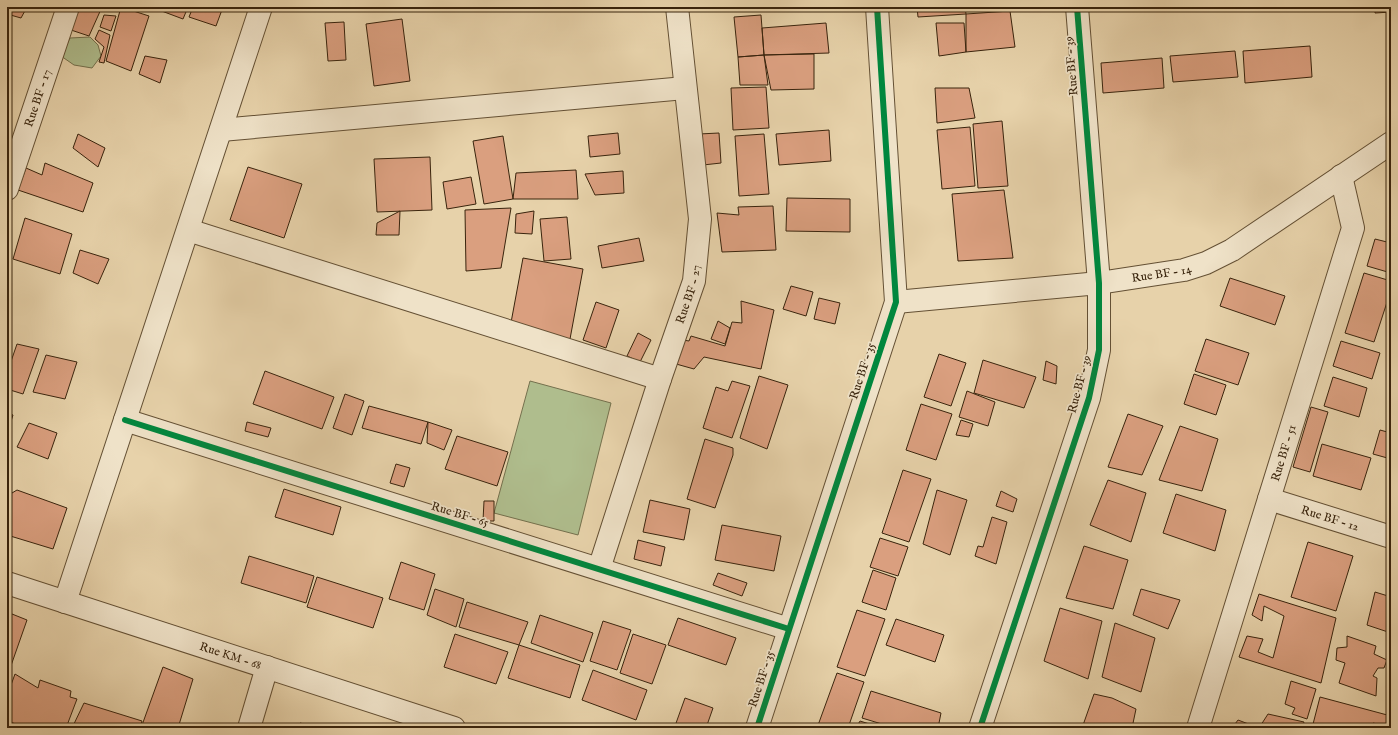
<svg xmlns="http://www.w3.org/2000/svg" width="1398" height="735" font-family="'IM FELL English',serif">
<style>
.green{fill:#afbd8d;stroke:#74704d}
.building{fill:#da9f7f;stroke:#39240d}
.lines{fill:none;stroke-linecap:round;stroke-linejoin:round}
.minor-casing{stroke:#645034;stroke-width:24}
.minor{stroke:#efe2c8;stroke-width:22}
.cycleway-casing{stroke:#efe2c8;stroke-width:8}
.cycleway{stroke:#00873e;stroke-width:6}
.labels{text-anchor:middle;stroke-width:3.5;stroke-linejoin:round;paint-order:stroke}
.street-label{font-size:12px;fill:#39240d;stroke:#efe2c8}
</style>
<rect width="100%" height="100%" fill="#e7d2aa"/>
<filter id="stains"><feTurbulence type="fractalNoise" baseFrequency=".005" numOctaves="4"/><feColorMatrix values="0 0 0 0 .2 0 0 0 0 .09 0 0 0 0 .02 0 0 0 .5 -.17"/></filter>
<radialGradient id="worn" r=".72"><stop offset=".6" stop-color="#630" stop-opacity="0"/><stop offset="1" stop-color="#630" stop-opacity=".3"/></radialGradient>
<!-- green -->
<path class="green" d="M90,37L98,45L101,56L92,68L74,65L61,56L70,38Z
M530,381L611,403L578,535L494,513Z"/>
<!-- building -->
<path class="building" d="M8,7H27L21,18L7,14Z
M79,7H102L89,36L71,30Z
M121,7L149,16L131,71L106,61Z
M160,7H188L183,19L159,10Z
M193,7H223L216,26L189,17Z
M505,7H547L505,10Z
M917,7H965L966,14L918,17Z
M1375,7H1391V12L1375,13Z
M1010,11L1015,47L966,52V14Z
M104,15L116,16L111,31L100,27Z
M761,15L764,55L738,57L734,17Z
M402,19L410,81L374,86L366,24Z
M344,22L346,60L328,61L325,23Z
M826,23L829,53L764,55L762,28Z
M936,23H964L966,52L939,56Z
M99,30L110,35L104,63L99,62L104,47L95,39Z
M1310,46L1312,77L1245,83L1243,51Z
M1235,51L1238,77L1173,82L1170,56Z
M814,54V89L771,90L764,55Z
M764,55L768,85H740L738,57Z
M145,56L167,60L160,83L139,74Z
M1162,58L1164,88L1103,93L1101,63Z
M766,87L769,128L733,130L731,88Z
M935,88H969L975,118L937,123Z
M1002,121L1008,186L978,188L973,124Z
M970,127L975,186L942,189L937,130Z
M829,130L831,161L779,165L776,134Z
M618,133L620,154L590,157L588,136Z
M719,133L721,163L703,165L699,134Z
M78,134L105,148L98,167L73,148Z
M764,134L769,194L739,196L735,136Z
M503,136L513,199L484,204L473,141Z
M430,157L432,210L377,212L374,159Z
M45,163L93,183L83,212L18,190L26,168L42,175Z
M248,167L302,184L284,238L230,220Z
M576,170L578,199H513L516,173Z
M623,171L624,193L595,195L585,174Z
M471,177L476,204L447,209L443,182Z
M1004,190L1013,258L958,261L952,194Z
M787,198L850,199V232L786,231Z
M773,206L776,250L722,252L717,213L739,215L738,207Z
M511,208L501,268L466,271L465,210Z
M400,211L399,235H376L377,223Z
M534,211L532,234L515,233L516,214Z
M567,217L571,259L544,261L540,219Z
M25,218L72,234L60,274L13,259Z
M639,238L644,261L602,268L598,246Z
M1375,239L1391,243V273L1367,266Z
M80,250L109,259L98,284L73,273Z
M523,258L583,269L570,339L510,328Z
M1364,273L1391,281V290L1374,342L1345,333Z
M1230,278L1285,296L1275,325L1220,306Z
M791,286L813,292L806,316L783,309Z
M819,298L840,303L835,324L814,319Z
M741,301L774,310L761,369L704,357L694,369L669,362L677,339L689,341L691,336L725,346L732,322L742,323Z
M596,302L619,310L606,348L583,340Z
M718,321L730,328L725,344L711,339Z
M638,333L651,340L640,362L627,356Z
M1206,339L1249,353L1238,385L1195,371Z
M1341,341L1380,353L1372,379L1333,366Z
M17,344L39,349L23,394L7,389V373Z
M939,354L966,363L951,406L924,397Z
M46,355L77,362L65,399L33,392Z
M983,360L1036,377L1024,408L974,393Z
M1046,361L1057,366L1056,384L1043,380Z
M265,371L334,397L322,429L253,404Z
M1194,374L1226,385L1216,415L1184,404Z
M759,376L788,385L767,449L740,438Z
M1333,377L1367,388L1359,417L1324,406Z
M732,381L750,386L732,438L703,428L716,387L728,391Z
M967,391L995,402L988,426L959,417Z
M345,394L364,401L352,435L333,428Z
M921,404L952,414L936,460L906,450Z
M369,406L428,422L421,444L362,428Z
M1311,407L1328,412L1310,472L1293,467Z
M7,413L13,415L7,434Z
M1128,414L1163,426L1142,475L1108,467Z
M961,420L973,424L969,437L956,435Z
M247,422L271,428L268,437L245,431Z
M428,422L452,430L444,450L427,443Z
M29,423L57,433L48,459L17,447Z
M1180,426L1218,439L1202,491L1159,480Z
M1380,430L1391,433V459L1373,454Z
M457,436L508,452L497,486L445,469Z
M705,439L733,448V455L715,508L687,499Z
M1322,444L1371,458L1361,490L1313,476Z
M396,464L410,468L404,487L390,483Z
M903,470L931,479L909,542L882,533Z
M1108,480L1146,493L1131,542L1090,525Z
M284,489L341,507L333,535L275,517Z
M17,490L67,508L53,549L7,535V496Z
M937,490L967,500L950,555L923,544Z
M1001,491L1017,499L1013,512L996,506Z
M1176,494L1226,510L1215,551L1163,533Z
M650,500L690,509L684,540L643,532Z
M484,501H494V521H483Z
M992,517L1007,522L996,564L975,556L978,546L983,547Z
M722,525L781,536L774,571L715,560Z
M880,538L908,547L898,576L870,567Z
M638,540L665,547L661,566L634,559Z
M1308,542L1353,556L1336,611L1291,597Z
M1084,546L1128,560L1113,609L1066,598Z
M249,556L314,576L306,603L241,583Z
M401,562L435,574L424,610L389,599Z
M873,570L896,578L886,610L862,602Z
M718,573L747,583L742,596L713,585Z
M317,577L383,598L373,628L307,607Z
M1391,581V633L1367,625L1375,592L1388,596Z
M435,589L464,599L456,627L427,615Z
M1141,589L1180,600L1168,629L1133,615Z
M1259,594L1336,618L1321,683L1239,657L1247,636L1263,639L1258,652L1273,658L1284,616L1264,606L1262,621L1252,615Z
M467,602L528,622L519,645L459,627Z
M1060,608L1102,621L1088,679L1044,661Z
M857,610L885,619L865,676L837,667Z
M7,612L27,620L7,677Z
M540,615L593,633L583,662L531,643Z
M678,618L736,638L726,665L668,645Z
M896,619L944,635L935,662L886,645Z
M603,621L631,630L617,670L590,661Z
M1115,623L1155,638L1141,692L1102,677Z
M455,634L508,652L496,684L444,667Z
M633,634L666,645L652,684L620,673Z
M1347,636L1376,646L1374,654L1387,660L1384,668H1378L1373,676L1377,678L1376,696L1339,683L1345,663L1336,660L1337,648L1347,647Z
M519,645L580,665L570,698L508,678Z
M163,667L193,679L178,728H141Z
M593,670L647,690L636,720L582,700Z
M837,673L864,682L848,728H817Z
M15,674L38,688L40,680L71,691L70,697L77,699L66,728H28L7,721V696Z
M1291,681L1316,689L1307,719L1292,714L1295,708L1285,704Z
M871,691L941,713L938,728H895L862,718Z
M1094,694L1112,698L1136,709L1132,728H1082Z
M1320,697L1391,716V727L1373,723L1371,728H1312Z
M685,698L713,708L706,728H681L675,726Z
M84,703L142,721L140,728H72Z
M1268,714L1304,722L1302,728H1232L1238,720L1259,728Z
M860,721L882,728H856Z
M300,723L321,728H299Z"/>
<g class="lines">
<defs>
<g id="minor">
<path d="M221,130L685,88"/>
<path id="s1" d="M7,189L68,7"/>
<path d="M188,230L660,379"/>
<path id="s2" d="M896,302L1099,283L1184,270L1206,263L1232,250L1391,143"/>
<path d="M125,420L789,629"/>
<path id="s3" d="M1269,499L1391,537"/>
<path id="s4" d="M599,569L660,379L694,281L700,219L677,7"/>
<path id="s5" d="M7,583L454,728"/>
<path d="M65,602L261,7"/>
<path d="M249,728L267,667"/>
<path d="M757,728L896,302L877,7"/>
<path d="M980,728L1089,398L1099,350V283L1077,7"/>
<path id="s6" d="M1198,728L1353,228L1341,176"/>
</g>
</defs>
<!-- minor casing -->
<use href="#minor" class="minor-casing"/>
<!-- minor -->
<use href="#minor" class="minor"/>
<defs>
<path id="cycleway" d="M125,420L789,629
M757,728L896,302L877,7
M980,728L1089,398L1099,350V283L1077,7"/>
</defs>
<!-- cycleway casing -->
<use href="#cycleway" class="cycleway-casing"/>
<!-- cycleway -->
<use href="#cycleway" class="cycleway"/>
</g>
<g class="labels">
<!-- street labels -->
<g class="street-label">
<text transform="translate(1071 66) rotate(-95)" y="4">Rue BF - 39</text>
<text dy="4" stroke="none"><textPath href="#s1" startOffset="96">Rue BF - 17</textPath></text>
<text dy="4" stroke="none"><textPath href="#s2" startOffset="267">Rue BF - 14</textPath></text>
<text dy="4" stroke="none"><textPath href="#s4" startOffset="289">Rue BF - 27</textPath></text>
<text transform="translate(862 371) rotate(-72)" y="4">Rue BF - 35</text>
<text transform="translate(1079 384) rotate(-75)" y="4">Rue BF - 39</text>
<text dy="4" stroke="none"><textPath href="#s6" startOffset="288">Rue BF - 51</textPath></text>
<text transform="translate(460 514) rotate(17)" y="4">Rue BF - 65</text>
<text dy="4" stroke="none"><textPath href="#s3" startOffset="64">Rue BF - 12</textPath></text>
<text dy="4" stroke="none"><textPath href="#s5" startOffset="235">Rue KM - 68</textPath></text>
<text transform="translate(761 679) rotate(-72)" y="4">Rue BF - 35</text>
</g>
</g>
<!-- margin -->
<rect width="1398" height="735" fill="none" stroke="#e7d2aa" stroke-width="24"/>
<rect x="8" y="8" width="1382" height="719" fill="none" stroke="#39240d" stroke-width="2"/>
<rect x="12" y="12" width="1374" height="711" fill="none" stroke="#39240d"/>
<rect width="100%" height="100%" filter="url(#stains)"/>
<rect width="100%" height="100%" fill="url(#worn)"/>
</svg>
